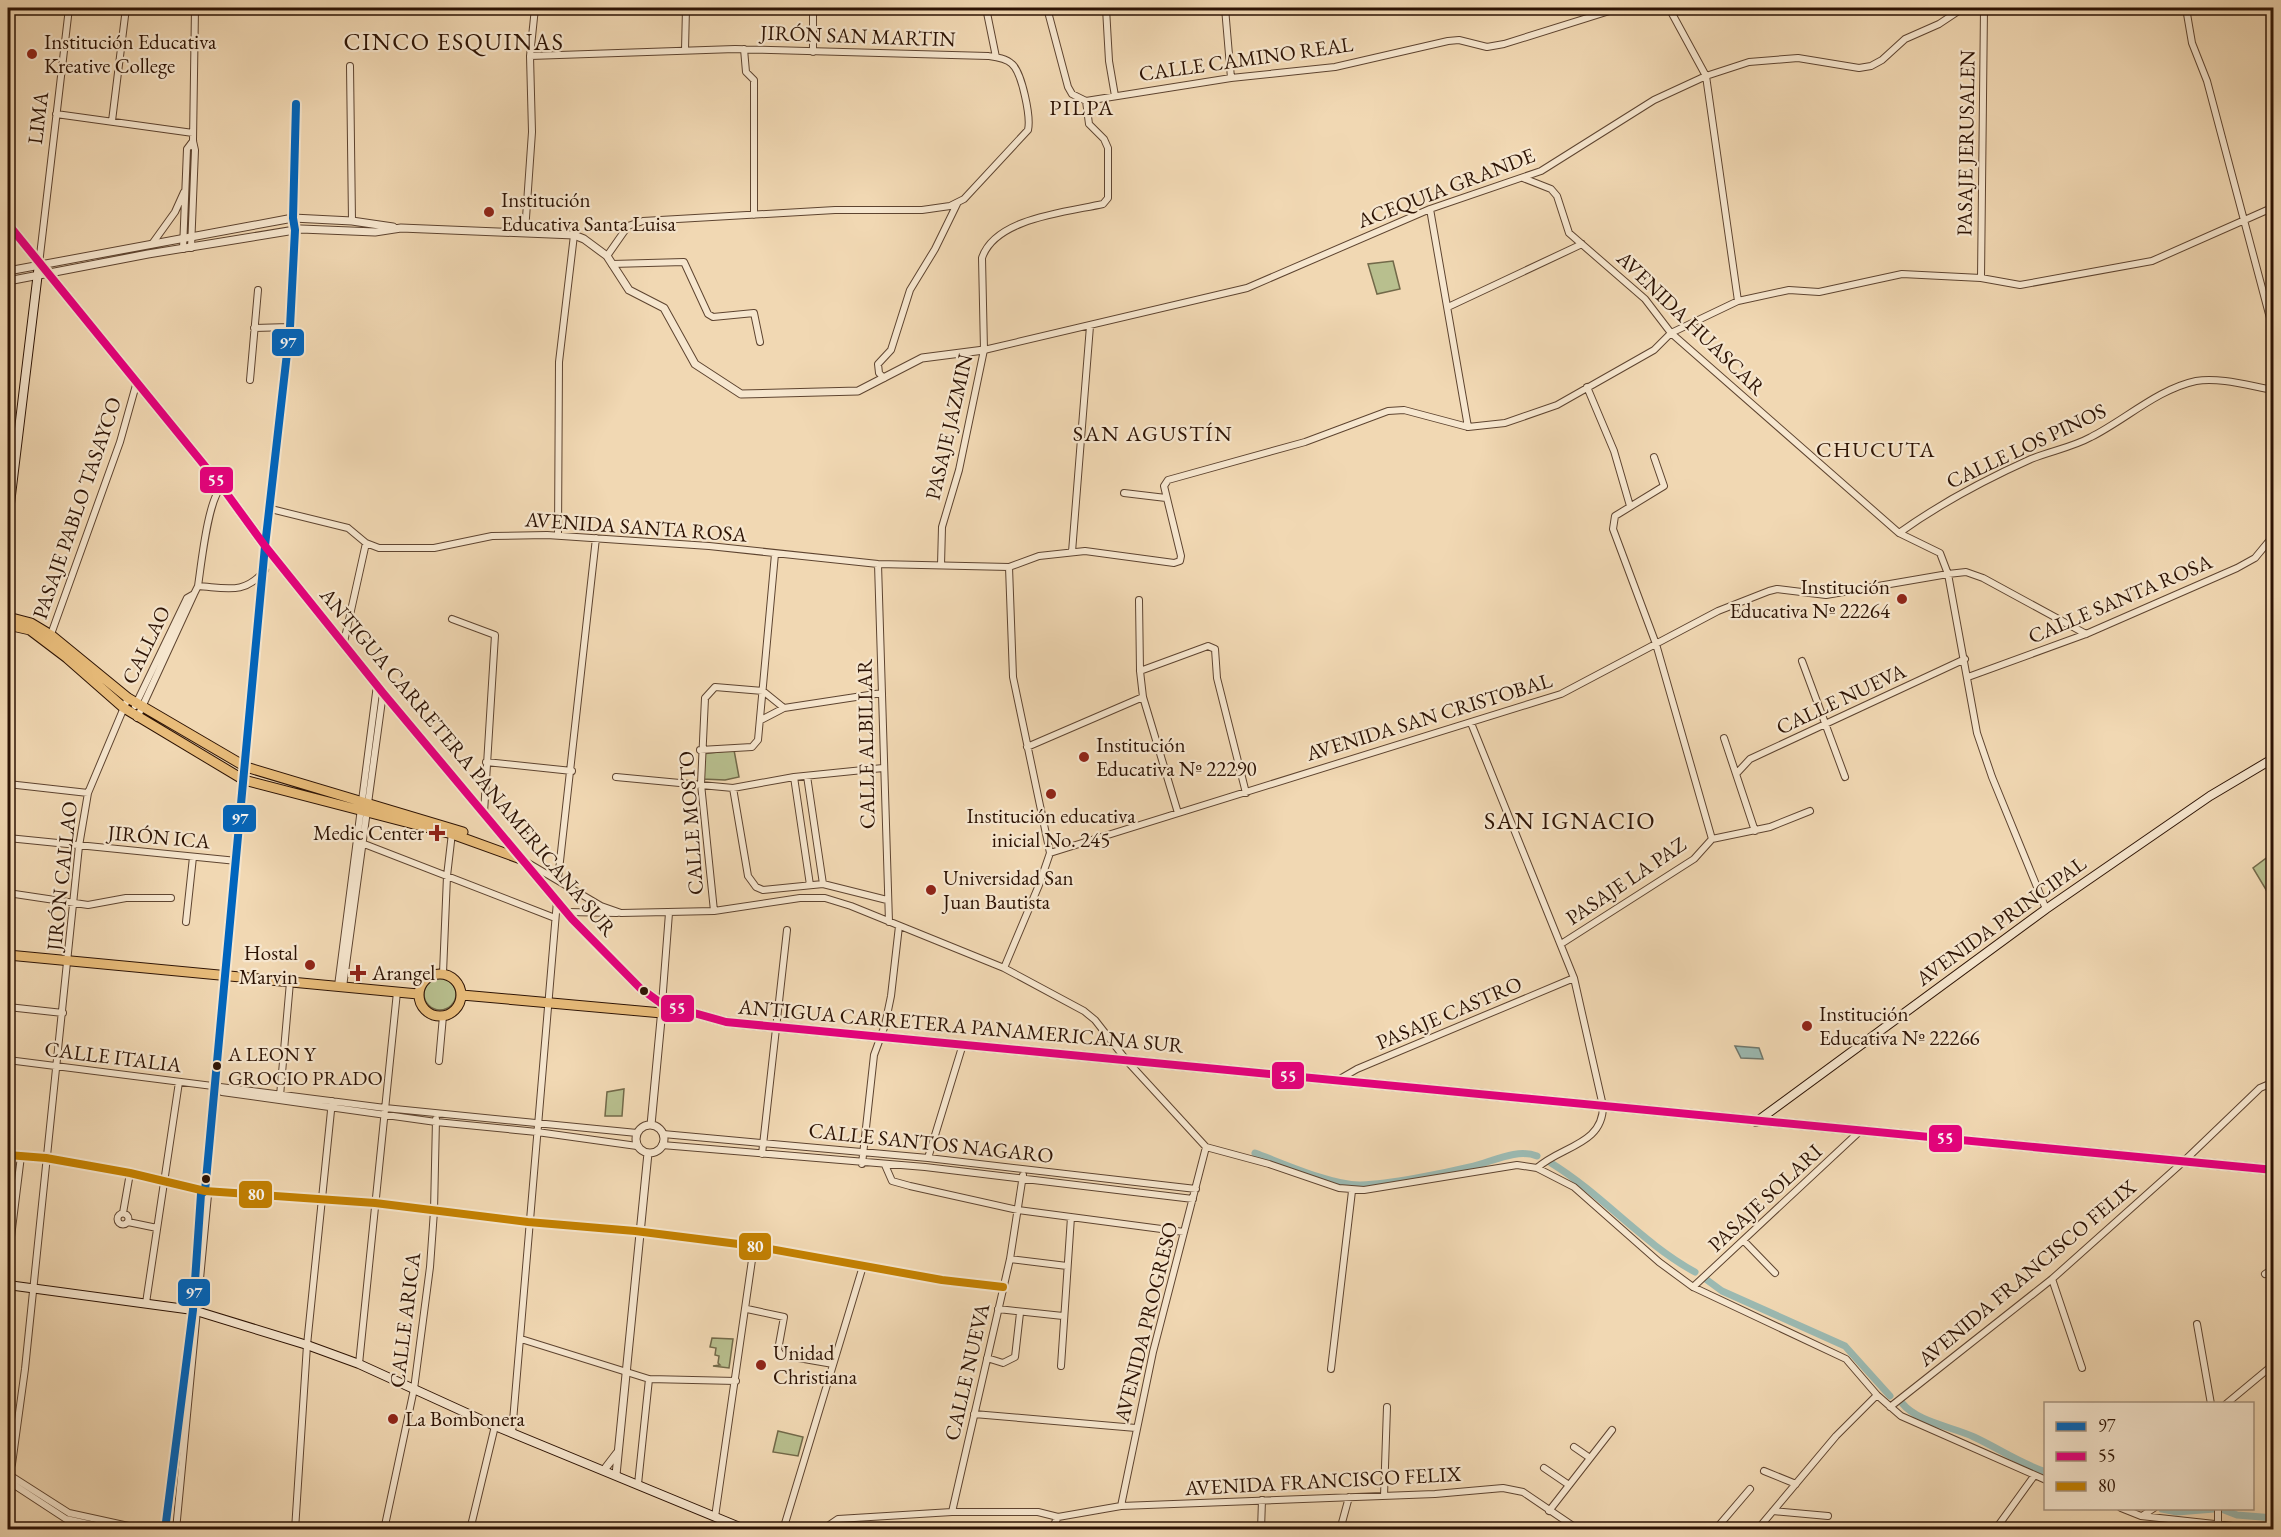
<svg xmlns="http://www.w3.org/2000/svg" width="2281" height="1537" font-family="'EB Garamond',serif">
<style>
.green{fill:#b8bf8e;stroke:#726949;stroke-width:1.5}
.water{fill:#9bb9b1;stroke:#6f776c;stroke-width:1.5}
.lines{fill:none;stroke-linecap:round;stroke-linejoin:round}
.canal{stroke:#9bb9b1;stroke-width:7}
.minor-casing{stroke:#5e4430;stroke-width:8}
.tertiary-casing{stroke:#5e4430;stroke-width:9}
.secondary-casing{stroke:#2d1304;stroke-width:10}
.primary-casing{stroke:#2d1304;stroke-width:11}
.trunk-casing{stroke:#2d1304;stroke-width:11}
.minor{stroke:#f6e6ce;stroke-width:6}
.tertiary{stroke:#f6e6ce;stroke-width:7}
.secondary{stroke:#f6e6ce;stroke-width:8}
.primary{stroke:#e8bc7a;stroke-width:9}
.trunk{stroke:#e8bc7a;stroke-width:9}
.bus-1-casing{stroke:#f6e6ce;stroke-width:12}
.bus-2-casing{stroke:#f6e6ce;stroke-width:12}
.bus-3-casing{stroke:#f6e6ce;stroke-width:12}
.bus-1{stroke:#0065bd;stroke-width:8}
.bus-2{stroke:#e5007d;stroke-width:8}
.bus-3{stroke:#c48101;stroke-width:8}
.poi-dot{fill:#8f2418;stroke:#f6e6ce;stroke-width:2}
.bus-dot{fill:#2d1304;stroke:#f6e6ce;stroke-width:2}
.labels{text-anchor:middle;stroke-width:4.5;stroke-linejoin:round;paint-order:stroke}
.bus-label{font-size:20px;fill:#2d1304;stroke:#f6e6ce;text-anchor:start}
.street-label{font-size:21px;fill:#2d1304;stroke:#f6e6ce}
.poi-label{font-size:21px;fill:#2d1304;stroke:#f6e6ce;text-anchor:start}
.neighbourhood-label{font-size:22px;letter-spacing:1.5px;fill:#2d1304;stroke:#f6e6ce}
.quarter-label{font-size:24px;letter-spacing:1.5px;fill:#2d1304;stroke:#f6e6ce}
.line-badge{stroke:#f6e6ce;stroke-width:2}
.badge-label{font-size:16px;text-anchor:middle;font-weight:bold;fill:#fff}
</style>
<rect width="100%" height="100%" fill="#f1d8b3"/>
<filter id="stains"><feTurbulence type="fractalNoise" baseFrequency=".00333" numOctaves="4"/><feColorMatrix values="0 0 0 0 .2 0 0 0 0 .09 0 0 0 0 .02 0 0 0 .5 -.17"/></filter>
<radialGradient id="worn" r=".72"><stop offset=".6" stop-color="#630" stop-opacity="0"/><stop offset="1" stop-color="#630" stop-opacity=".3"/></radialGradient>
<!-- green -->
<path class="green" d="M1393,261L1400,289L1377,294L1368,264Z
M734,750L739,777L725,780L702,779V754Z
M2273,853V896L2271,898L2253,868Z
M424 994a16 16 0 1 1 32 0a16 16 0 1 1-32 0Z
M624,1089L622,1116H605L607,1092Z
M712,1338L733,1339L729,1368L713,1366L720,1365L718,1363L719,1356L715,1355L716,1348L710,1347Z
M778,1431L803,1437L798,1456L773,1452Z"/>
<!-- water -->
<path class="water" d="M1735,1046L1759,1048L1763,1059L1741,1058Z"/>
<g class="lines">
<!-- canal -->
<path class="canal" d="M1255,1153C1282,1163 1333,1186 1361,1185C1390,1184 1441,1174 1470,1167C1492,1162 1516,1148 1537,1156
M1551,1163C1603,1195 1642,1243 1695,1272
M1707,1280L1722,1291L1845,1346L1890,1396
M1902,1403C1917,1422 1953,1427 1974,1437C1998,1448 2019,1463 2046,1472
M2162,1509L2177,1512L2214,1509
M2224,1510L2237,1515L2274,1518"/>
<defs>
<path id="minor" d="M813,8V52
M986,8L996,57
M1047,8L1068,87L1072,94L1086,101
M1106,8L1109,61L1115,96
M1225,8L1231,78
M1669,8L1706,76L1738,301
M2186,8L2192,43L2207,81L2274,333
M744,49L746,72L754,80V215
M685,50L686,8
M530,56L735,49L988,56C996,57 1006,58 1012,64C1022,73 1031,117 1028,130L964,199L950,206L922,210H835L643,221L628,226L607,256
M350,66L352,221
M1086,101L1231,78L1335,67L1448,41L1459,40L1487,47L1504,44L1619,8
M56,114L193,133
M112,121L126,8
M1523,178L1551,189L1557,196L1569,233L1645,299L1671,333L1899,533L1940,553L1948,574L1966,572L1983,578L2086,634
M1430,209L1468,427
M525,232L532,132L530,56L535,8
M152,244L175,212L184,192
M191,248L195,150L193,141L195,8
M183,249L187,149L193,141
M39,264L69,8
M612,264L684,262L708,314L713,317L754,313L760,342
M1981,278L1984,8
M1448,307L1582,244
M254,328L290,327
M984,350L1247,288L1430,209L1541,171L1654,100L1706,76L1749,62L1798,58L1859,68L1871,66L1882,60L1905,39L1939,24L1963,8
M884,378L879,373L878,364L891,350L910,290L935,249L957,204
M250,380L258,290
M1587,387L1614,451L1630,506
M1654,457L1664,486L1615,516L1613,529L1656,644L1712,839
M1124,493L1166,498
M271,509L348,528L366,543L379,548H434L492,536L547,535L709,546L878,564L1009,567L1039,556L1085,551L1174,563L1180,561L1181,556L1164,486L1168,480L1305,442L1388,411L1404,410L1468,427L1505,423L1557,405L1654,350L1671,333L1738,301L1789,290L1819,292L1902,274L1981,278L2020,285L2152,261L2274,207
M1899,533C1941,503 1984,480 2031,459C2051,451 2073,447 2091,437C2125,420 2158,389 2196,381C2220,377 2250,386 2274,390
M558,535L559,362L574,235
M1072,552L1090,326
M878,564L889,922
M941,565L942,527L959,470L984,350L982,258C995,218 1067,212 1103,204L1108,198V148L1104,139L1089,124L1086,101
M198,586C227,588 245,595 265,570
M194,594L198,586C201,567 208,497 222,487
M1139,600L1140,671L1143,697L1178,813
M452,619L495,635L484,813
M50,637L120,442L136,385
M344,642L366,543
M1802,661L1845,777
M1140,671L1208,646L1215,649L1217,678L1246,793
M1968,677L2086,634L2237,568L2255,558L2274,535
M135,706L187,598L194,594L137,718
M761,720L784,708L882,693
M1471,723L1574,978L1603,1106C1603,1145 1561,1146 1537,1168
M1724,738L1755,831
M1027,747L1143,697
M700,750L752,747L758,740L775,554
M486,762L572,771
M1737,773L1750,759L1965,659
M807,776L823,884
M616,777L733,788L794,777L883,768
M794,777L810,885
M8,784L88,793
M733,788L748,876L756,887L763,890L823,884L887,900
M8,838L237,861
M359,842L555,918
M1050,853L1561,694L1718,611L1769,591L1777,589L1826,595L1948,574L1977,733L1992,777L2046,909
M528,863L601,906L621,913L714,911L800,898H825L851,906L1004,968L1084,1011L1095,1020L1127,1061L1206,1147L1269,1164L1339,1188L1364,1190L1517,1165L1537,1168L1574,1187L1659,1262L1693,1287L1846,1359L1877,1395L1901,1416L2046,1480
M558,879L596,538
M8,893L88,905L126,898H171
M714,911L701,784L705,698L715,687L763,691L784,708
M567,912L617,913
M186,922L193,857
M1561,944L1694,859L1712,839L1770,827L1810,811
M1004,968L1039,885L1050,853L1013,677L1009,567
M443,973L447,876L452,833
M338,986L377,685
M343,987L383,693
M662,1004L669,913
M8,1007L63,1013
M8,1060L385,1108L637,1133
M439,1061L443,1016
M1338,1080L1357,1069L1574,978
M215,1087L222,1092L436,1122L537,1132L637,1146
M280,1096L290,982
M663,1134L928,1158L1196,1189
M662,1145L925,1167L1193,1199
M762,1154L787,930
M8,1155L46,1158L130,1173L205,1191L375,1203L528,1222L635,1231L754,1246L942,1280L1003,1287
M928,1158L963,1044
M862,1164L874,1055L885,1025L891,996L899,926
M885,1165L892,1181L910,1186L1018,1210L1184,1232
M123,1213L130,1173
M117.5 1219a5.5 5.5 0 1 1 11 0a5.5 5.5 0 1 1-11 0Z
M128,1222L157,1228
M11,1237L21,1156
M1744,1241L1775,1273
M1010,1259L1067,1266
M2265,1274L2274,1268
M2052,1279L2082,1368
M1693,1287L1859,1132
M146,1303L179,1082
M747,1309L784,1317L778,1350L781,1355L833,1364
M998,1309L1063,1316
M2197,1324L2211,1404
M521,1339L649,1379L736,1381
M987,1358L1003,1363L1015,1357L1020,1313
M359,1364L397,992
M1061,1366L1071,1217
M1331,1369L1352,1191
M2226,1404L2274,1364
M1890,1407L2052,1279L2183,1162L2260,1088L2274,1082
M974,1414L1136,1428
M512,1433L557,901
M1574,1447L1590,1458
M1544,1468L1569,1485
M1764,1471L1796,1484
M8,1474L69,1513L147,1530
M8,1476L12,1464L25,1369L79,846L88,793L128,698
M8,1481L66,1519L116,1530
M638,1484L649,1379
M1384,1496L1387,1407
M1121,1506L1153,1352L1206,1147
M2121,1508L2141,1516L2270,1530
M1549,1511L1612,1430
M1773,1511L1828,1516
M952,1512L1010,1259L1023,1175
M2142,1516L2154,1508
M715,1517L754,1246
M1058,1517L1121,1506L1435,1494L1503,1488L1523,1492L1579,1530
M2218,1523V1508
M165,1530L193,1310L201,1194L205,1191L265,546L290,327L295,230L293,218L296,104
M176,1530L208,1195L205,1191
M295,1530L307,1345L332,1101
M384,1530L414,1389L430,1267L434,1211L436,1119
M470,1530L495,1426
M783,1530L863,1266
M822,1530L838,1519L952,1512H1038L1058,1517
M1051,1530L1058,1517
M1261,1530L1262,1500
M1340,1530L1349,1497
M1715,1530L1750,1489
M1757,1530L1836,1436L1877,1395
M1995,1530L2034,1476"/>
<path id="tertiary" d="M8,271L293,218L352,221L393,227
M8,281L148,254L301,229L375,232L401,228L574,235L584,239L607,256L629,290L664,308L695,364L741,394L858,391L922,358L984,350
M636 1139a14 14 0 1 1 28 0a14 14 0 1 1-28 0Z
M651,1125L662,1009
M604,1470L617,1453
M616,1475L648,1153"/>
<path id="secondary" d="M8,520L39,264
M1756,1122L2046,909L2210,796L2274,758
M8,1285L193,1310L307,1345L359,1364L495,1426L747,1530"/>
<path id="primary" d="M8,955L418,994
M419 995a21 21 0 1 1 42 0a21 21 0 1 1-42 0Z
M462,995L662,1013L685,1012"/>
<path id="trunk" d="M8,224L222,487L265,546L383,693L572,919L640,988L662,1004L726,1022L2274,1170
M8,617L31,623L51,635L128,698L246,767L463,832
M8,625L30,630L67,658L124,708L244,780L452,834L521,859"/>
</defs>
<!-- minor casing -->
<use href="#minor" class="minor-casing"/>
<!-- tertiary casing -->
<use href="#tertiary" class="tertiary-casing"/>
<!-- secondary casing -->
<use href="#secondary" class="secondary-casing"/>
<!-- primary casing -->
<use href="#primary" class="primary-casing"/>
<!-- trunk casing -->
<use href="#trunk" class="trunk-casing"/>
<!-- minor -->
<use href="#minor" class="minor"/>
<!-- tertiary -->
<use href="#tertiary" class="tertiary"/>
<!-- secondary -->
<use href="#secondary" class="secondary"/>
<!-- primary -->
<use href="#primary" class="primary"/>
<!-- trunk -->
<use href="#trunk" class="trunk"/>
<defs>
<path id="bus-1" d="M165,1530L193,1310L201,1194L205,1191L265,546L290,327L295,230L293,218L296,104"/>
<path id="bus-2" d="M8,224L222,487L265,546L383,693L572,919L640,988L662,1004L726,1022L2274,1170"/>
<path id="bus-3" d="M8,1155L46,1158L130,1173L205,1191L375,1203L528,1222L635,1231L754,1246L942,1280L1003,1287"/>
</defs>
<!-- bus-1 casing -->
<use href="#bus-1" class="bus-1-casing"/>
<!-- bus-2 casing -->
<use href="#bus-2" class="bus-2-casing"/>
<!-- bus-3 casing -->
<use href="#bus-3" class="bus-3-casing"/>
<!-- bus-1 -->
<use href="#bus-1" class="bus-1"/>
<!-- bus-2 -->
<use href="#bus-2" class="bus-2"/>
<!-- bus-3 -->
<use href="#bus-3" class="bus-3"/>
</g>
<!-- markers -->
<g class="poi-dot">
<circle cx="32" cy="54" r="6"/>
<circle cx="489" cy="212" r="6"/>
<circle cx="1902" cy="599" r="6"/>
<circle cx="1084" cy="757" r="6"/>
<circle cx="1051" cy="794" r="6"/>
<path d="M434 824h6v6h6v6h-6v6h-6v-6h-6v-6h6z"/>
<circle cx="931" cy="890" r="6"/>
<circle cx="310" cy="965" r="6"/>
<path d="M355 964h6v6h6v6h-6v6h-6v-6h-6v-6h6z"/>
<circle cx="1807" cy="1026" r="6"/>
<circle cx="761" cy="1365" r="6"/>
<circle cx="393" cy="1419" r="6"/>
</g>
<g class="bus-dot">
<circle cx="644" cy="991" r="5"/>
<circle cx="217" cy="1066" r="5"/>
<circle cx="206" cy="1179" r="5"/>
</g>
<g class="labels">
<!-- bus labels -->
<g class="bus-label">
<text x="228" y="1061">A LEON Y<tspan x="228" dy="24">GROCIO PRADO</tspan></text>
</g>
<!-- street labels -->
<g class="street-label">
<text transform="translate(858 36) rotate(2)" y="7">JIRÓN SAN MARTIN</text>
<text transform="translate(1246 59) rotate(-8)" y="7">CALLE CAMINO REAL</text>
<text transform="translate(38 118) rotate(-83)" y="7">LIMA</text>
<text transform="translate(1966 143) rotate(-89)" y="7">PASAJE JERUSALEN</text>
<text transform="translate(1446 188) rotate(-21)" y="7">ACEQUIA GRANDE</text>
<text transform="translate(1691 323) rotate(44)" y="7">AVENIDA HUASCAR</text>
<text transform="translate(949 427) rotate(-77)" y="7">PASAJE JAZMIN</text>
<text transform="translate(2026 446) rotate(-25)" y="7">CALLE LOS PINOS</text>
<text transform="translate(77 508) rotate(-71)" y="7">PASAJE PABLO TASAYCO</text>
<text transform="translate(636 527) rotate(4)" y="7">AVENIDA SANTA ROSA</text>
<text transform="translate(2120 599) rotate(-23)" y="7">CALLE SANTA ROSA</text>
<text transform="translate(146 645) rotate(-64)" y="7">CALLAO</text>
<text transform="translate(1841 699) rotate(-25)" y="7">CALLE NUEVA</text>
<text transform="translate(1429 717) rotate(-17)" y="7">AVENIDA SAN CRISTOBAL</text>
<text transform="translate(866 744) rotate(-91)" y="7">CALLE ALBILLAR</text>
<text transform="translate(468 762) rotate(50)" y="7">ANTIGUA CARRETERA PANAMERICANA SUR</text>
<text transform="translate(691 823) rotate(-94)" y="7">CALLE MOSTO</text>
<text transform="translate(159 837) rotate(5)" y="7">JIRÓN ICA</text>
<text transform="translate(62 876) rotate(-84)" y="7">JIRÓN CALLAO</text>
<text transform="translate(1626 881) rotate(-34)" y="7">PASAJE LA PAZ</text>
<text transform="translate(2001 921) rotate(-36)" y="7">AVENIDA PRINCIPAL</text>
<text transform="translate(1449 1013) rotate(-23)" y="7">PASAJE CASTRO</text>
<text transform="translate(961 1026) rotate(5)" y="7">ANTIGUA CARRETERA PANAMERICANA SUR</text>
<text transform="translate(113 1057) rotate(7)" y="7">CALLE ITALIA</text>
<text transform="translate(931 1143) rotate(6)" y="7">CALLE SANTOS NAGARO</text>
<text transform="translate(1765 1198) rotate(-43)" y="7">PASAJE SOLARI</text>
<text transform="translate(2027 1273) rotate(-40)" y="7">AVENIDA FRANCISCO FELIX</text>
<text transform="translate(405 1320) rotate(-83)" y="7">CALLE ARICA</text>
<text transform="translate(1146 1322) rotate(-76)" y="7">AVENIDA PROGRESO</text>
<text transform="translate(967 1372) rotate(-77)" y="7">CALLE NUEVA</text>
<text transform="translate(1323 1481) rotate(-3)" y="7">AVENIDA FRANCISCO FELIX</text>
</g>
<!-- poi labels -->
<g class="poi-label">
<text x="44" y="49">Institución Educativa<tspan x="44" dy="24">Kreative College</tspan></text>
<text x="501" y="207">Institución<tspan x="501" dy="24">Educativa Santa Luisa</tspan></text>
<text x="1890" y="594" text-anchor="end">Institución<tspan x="1890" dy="24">Educativa Nº 22264</tspan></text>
<text x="1096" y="752">Institución<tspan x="1096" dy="24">Educativa Nº 22290</tspan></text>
<text x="1051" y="823" text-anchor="middle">Institución educativa<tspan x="1051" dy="24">inicial No. 245</tspan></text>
<text x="424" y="840" text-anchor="end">Medic Center</text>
<text x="943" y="885">Universidad San<tspan x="943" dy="24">Juan Bautista</tspan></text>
<text x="298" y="960" text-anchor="end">Hostal<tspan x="298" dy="24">Marvin</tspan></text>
<text x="372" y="980">Arangel</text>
<text x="1819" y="1021">Institución<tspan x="1819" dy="24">Educativa Nº 22266</tspan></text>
<text x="773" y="1360">Unidad<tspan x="773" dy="24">Christiana</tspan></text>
<text x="405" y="1426">La Bombonera</text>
</g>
<!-- neighbourhood labels -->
<g class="neighbourhood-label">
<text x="1082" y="115">PILPA</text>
<text x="1153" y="441">SAN AGUSTÍN</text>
<text x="1876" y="457">CHUCUTA</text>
</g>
<!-- quarter labels -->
<g class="quarter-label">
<text x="454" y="50">CINCO ESQUINAS</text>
<text x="1570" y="829">SAN IGNACIO</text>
</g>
</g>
<g class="line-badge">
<rect x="271" y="328" width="34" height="29" rx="6" fill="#0065bd"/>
<rect x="199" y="466" width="35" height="28" rx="6" fill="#e5007d"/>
<rect x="222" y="804" width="35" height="29" rx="6" fill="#0065bd"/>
<rect x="660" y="994" width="35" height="29" rx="6" fill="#e5007d"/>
<rect x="1271" y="1061" width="34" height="29" rx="6" fill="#e5007d"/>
<rect x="1928" y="1124" width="35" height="29" rx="6" fill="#e5007d"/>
<rect x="238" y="1180" width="35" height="29" rx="6" fill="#c48101"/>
<rect x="738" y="1232" width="34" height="29" rx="6" fill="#c48101"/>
<rect x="177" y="1278" width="34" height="29" rx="6" fill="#0065bd"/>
</g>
<g class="badge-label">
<text x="288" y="348">97</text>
<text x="216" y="486">55</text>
<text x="240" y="824">97</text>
<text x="677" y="1014">55</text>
<text x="1288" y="1082">55</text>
<text x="1945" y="1144">55</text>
<text x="256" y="1200">80</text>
<text x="755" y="1252">80</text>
<text x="194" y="1298">97</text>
</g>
<!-- margin -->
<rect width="2281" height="1537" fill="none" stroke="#f1d8b3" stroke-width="30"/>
<rect x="9" y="9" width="2263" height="1519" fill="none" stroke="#2d1304" stroke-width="3"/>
<rect x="15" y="15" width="2251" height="1507" fill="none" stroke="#2d1304" stroke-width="1.5"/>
<!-- legend -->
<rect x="2044" y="1402" width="210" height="108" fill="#f6e6ce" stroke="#a6927d" stroke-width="1.5"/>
<rect x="2056" y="1422" width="30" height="9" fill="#0065bd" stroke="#a6927d" stroke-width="1.5"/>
<text x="2098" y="1432" font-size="18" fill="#2d1304">97</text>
<rect x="2056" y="1452" width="30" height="9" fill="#e5007d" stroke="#a6927d" stroke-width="1.5"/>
<text x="2098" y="1462" font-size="18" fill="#2d1304">55</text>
<rect x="2056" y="1482" width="30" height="9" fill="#c48101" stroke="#a6927d" stroke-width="1.5"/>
<text x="2098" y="1492" font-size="18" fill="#2d1304">80</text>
<rect width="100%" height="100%" filter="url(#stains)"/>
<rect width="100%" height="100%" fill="url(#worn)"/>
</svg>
